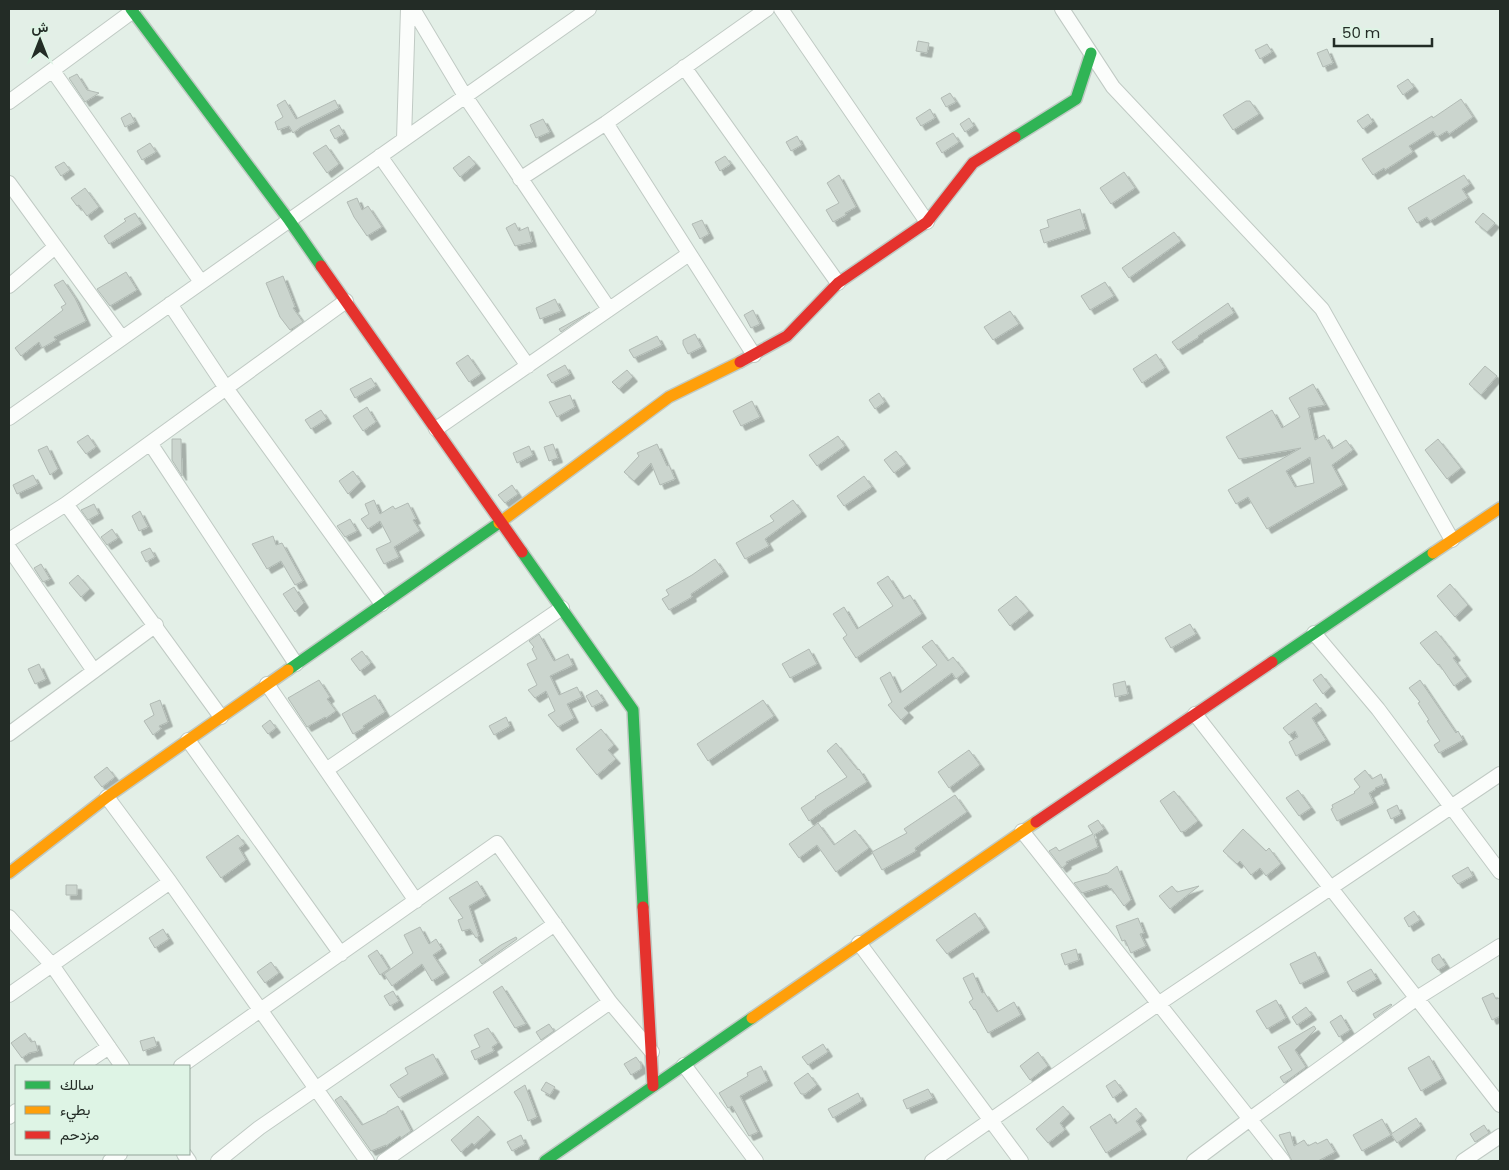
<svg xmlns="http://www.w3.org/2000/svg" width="1509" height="1170" font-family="Poppins,Vazirmatn,sans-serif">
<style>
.building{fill:#cbd5ce;stroke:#b1bab4;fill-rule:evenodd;filter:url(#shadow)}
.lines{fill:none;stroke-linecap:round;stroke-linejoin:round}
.street-casing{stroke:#c0cac4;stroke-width:16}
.fast-casing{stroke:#c0cac4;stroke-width:14}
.slow-casing{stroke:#c0cac4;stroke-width:14}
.jam-casing{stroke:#c0cac4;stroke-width:14}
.street{stroke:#fbfdfb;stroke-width:14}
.fast{stroke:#30b455;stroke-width:11}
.slow{stroke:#ff9f0a;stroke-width:11}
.jam{stroke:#e5322d;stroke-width:11}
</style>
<defs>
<filter id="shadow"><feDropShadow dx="4.5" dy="4.5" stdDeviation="0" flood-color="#0004"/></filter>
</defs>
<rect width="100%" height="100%" fill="#e3efe7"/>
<!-- building -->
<path class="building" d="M918,41L929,43L927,53L916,51Z
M1267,44L1272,52L1260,59L1255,50Z
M1327,49L1333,63L1323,67L1317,53Z
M77,74L87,90L99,93L85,102L69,78Z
M1408,79L1414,87L1403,95L1397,86Z
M950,93L956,102L946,107L941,98Z
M1461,99L1473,117L1449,134L1447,131L1437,137L1433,131L1409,146L1413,152L1385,170L1384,168L1373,175L1362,159L1432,116L1433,118Z
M285,100L296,119L335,100L339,108L301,127L293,133L289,126L278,130L275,122L283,117L277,105Z
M1246,101H1250L1259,114L1233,130L1223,115Z
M930,109L935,118L921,126L916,118Z
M130,113L135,122L125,127L121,118Z
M1368,114L1373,122L1363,129L1357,121Z
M969,118L974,126L965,132L960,124Z
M543,119L550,132L536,138L530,125Z
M339,125L344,134L335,139L330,130Z
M953,133L959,142L942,153L936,143Z
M797,136L802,145L791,151L786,142Z
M150,143L156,152L142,160L137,151Z
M326,145L339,164L327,173L313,153Z
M469,156L476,164L460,177L453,168Z
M725,156L731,164L720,171L715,162Z
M64,162L70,170L61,176L55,167Z
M1124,172L1135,188L1111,204L1100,188Z
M839,175L856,207L845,213L846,215L833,222L826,210L839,203L827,183Z
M1464,175L1470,184L1462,189L1468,198L1430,221L1427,217L1417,223L1408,208Z
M85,188L99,207L87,216L79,205L77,206L71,198Z
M357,198L362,210L368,206L382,227L367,236L354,217L347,202Z
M1080,209L1086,229L1044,243L1040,230L1049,227L1047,220Z
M135,213L142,224L109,244L104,236L126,221L124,219Z
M1483,213L1495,223L1487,232L1475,222Z
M702,220L709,234L700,239L692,224Z
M515,223L519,231L528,227L532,242L515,246L506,228Z
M1174,232L1181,241L1129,278L1122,268Z
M126,272L137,290L110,306L97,289Z
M283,276L295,307L293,308L303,322L290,330L280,317L266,283Z
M63,280L75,298L86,321L54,337L56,340L42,348L39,342L21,356L15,348L63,310L61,307L66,304L54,285Z
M1105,282L1114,296L1090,310L1081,296Z
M555,299L561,311L540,319L536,308Z
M1228,303L1234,313L1198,336L1199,337L1178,350L1172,342Z
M753,310L760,324L751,328L744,315Z
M1010,311L1019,324L993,340L984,327Z
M590,312L561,332L559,329Z
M695,334L702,347L688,354L683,344V340Z
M657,336L662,345L634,358L629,350Z
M1156,354L1165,368L1142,383L1133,369Z
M468,355L481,374L469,382L456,363Z
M565,365L570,374L552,383L547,375Z
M1485,366L1497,376L1481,395L1469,384Z
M627,370L633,377L619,389L612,382Z
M371,378L376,386L355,398L350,389Z
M1313,384L1325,405L1308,408L1315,440L1324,435L1332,449L1346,440L1353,450L1332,465L1343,485L1267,529L1248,497L1236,504L1228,490L1301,448L1239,459L1226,437L1272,410L1282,428L1300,417L1289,398ZM1310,457L1314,483L1295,487L1286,471Z
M879,393L885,402L875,409L869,400Z
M570,395L575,407L557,417L549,402Z
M752,401L760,417L741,426L733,411Z
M367,407L376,422L363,431L353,416Z
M321,410L327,419L311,429L305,420Z
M88,435L96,447L86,454L77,442Z
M838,436L845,446L817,466L809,455Z
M172,439H181L182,476L172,460Z
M1438,439L1461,468L1447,479L1425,450Z
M553,444L558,458L549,461L544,447Z
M657,444L667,466L669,465L675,479L660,485L651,463L634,481L624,472L639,456L637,453Z
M47,446L58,469L50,475L38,450Z
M529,446L533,455L517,463L513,453Z
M896,451L906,464L894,473L884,460Z
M353,471L361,482L348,494L339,481Z
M33,475L38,484L17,494L13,485Z
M864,476L872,487L844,506L837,496Z
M512,485L518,494L505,503L498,495Z
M374,500L380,514L393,506L395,509L408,503L416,519L413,520L420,531L394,547L399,557L384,564L376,549L391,542L380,521L368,529L361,519L369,514L365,504Z
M793,500L802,512L765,539L769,546L745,559L736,543L774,521L770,516Z
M94,504L99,514L88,520L81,510Z
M140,511L148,527L139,531L132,516Z
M350,519L357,531L345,537L337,526Z
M112,529L118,538L107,545L101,537Z
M273,536L276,545L282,543L303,581L295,585L281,561L267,569L252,544Z
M150,548L155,557L146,562L141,552Z
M715,559L724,572L691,594L692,597L669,610L662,599L669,595L666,590L692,575Z
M41,564L50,579L43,582L34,568Z
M78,575L90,589L81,597L69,583Z
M888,576L903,599L910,595L922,614L856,658L843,638L847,635L833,614L844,607L857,629L893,606L877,583Z
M1450,584L1468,605L1455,617L1437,596Z
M294,587L304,603L295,612L283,594Z
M1016,596L1029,611L1010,626L998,610Z
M1190,624L1196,634L1171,648L1165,638Z
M1436,631L1456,656L1453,658L1467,677L1454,686L1439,664L1438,665L1420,643Z
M539,634L554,661L568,654L573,665L550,676L559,695L577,687L582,697L567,704L574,718L558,727L548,715L555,711L546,691L535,698L528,690L537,685L527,664L537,659L532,649L534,647L529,641Z
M932,640L948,661L953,657L965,672L956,679L952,673L904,708L909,713L901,720L888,705L892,702L880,678L890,672L900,693L937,665L922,647Z
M809,649L817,664L790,678L782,664Z
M362,651L371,663L360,671L351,659Z
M39,664L46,679L35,684L28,669Z
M1321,674L1331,687L1323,694L1313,680Z
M319,680L330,697L327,699L336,711L326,718L325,717L307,727L288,698Z
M1420,680L1456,733L1458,731L1463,740L1439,753L1434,745L1440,741L1427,721L1429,720L1418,703L1420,702L1409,688Z
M1125,681L1128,694L1115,697L1113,684Z
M597,690L604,701L592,707L586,696Z
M375,695L385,712L363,726L364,728L353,734L342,714Z
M160,700L168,722L159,726L161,729L153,735L144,721L154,715L150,704Z
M763,700L774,716L708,761L697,744Z
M1316,703L1322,711L1312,718L1326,740L1296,756L1289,742L1298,737L1295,731L1289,735L1283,728Z
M506,717L510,726L494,735L489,726Z
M270,720L276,728L268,734L262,726Z
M601,729L614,745L608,750L616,759L597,775L576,749Z
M836,743L858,770L859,769L867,782L822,811V812L809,821L801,808L816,798L815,797L847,777L827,751Z
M969,750L980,765L949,788L938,772Z
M107,767L115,777L102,787L94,777Z
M1365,770L1372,779L1381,774L1385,784L1375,788L1376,789L1369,793L1374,803L1337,821L1331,809L1333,808L1332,805L1355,793L1354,792L1360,787L1354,779Z
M1298,790L1311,808L1299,816L1286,798Z
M1174,791L1198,821L1185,831L1181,832L1160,801Z
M955,795L967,812L915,848L916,851L882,870L872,852L907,833L904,829Z
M1397,805L1401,814L1391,819L1387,810Z
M1098,820L1104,829L1094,835L1098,847L1066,862L1067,864L1062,868L1049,851L1056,847L1059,851L1093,834L1088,826Z
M818,823L834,845L855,830L869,848L836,872L817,845L799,858L789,844Z
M1243,829L1266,851L1269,848L1281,864L1266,876L1260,868L1251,875L1240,861L1237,864L1223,851Z
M238,835L245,844L239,848L246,860L221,878L206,857Z
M1117,866L1131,900L1124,906L1111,888L1110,889L1107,885L1082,893L1074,883L1108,873Z
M1468,867L1473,876L1458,884L1452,876Z
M477,881L486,896L469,906L479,936L476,938L470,929L462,931L458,920L463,918L449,898Z
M66,885H77V895H66Z
M1172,886L1177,892L1199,886L1170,909L1159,896Z
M1414,911L1420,920L1409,927L1404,918Z
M975,913L985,928L947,954L936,940Z
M1138,918L1144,933L1140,934L1146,946L1131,953L1125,940L1122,941L1116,926Z
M420,927L429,944L436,939L442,949L433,955L445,973L432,981L422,964L392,986L384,974L413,953L404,935Z
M163,929L169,939L155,948L149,938Z
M516,937L517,939L482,964L479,960L501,945Z
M1076,949L1079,960L1065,965L1061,954Z
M377,950L389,969L380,975L368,956Z
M1315,952L1325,972L1300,984L1290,964Z
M1439,954L1446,965L1438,970L1432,962V958Z
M271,962L279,973L265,983L257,972Z
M1371,969L1377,979L1353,992L1347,982Z
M973,973L982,993L984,992L997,1012L1014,1002L1021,1015L988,1033L975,1009L974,1010L969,1002L973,999L963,978Z
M502,986L526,1024L515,1028L493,992Z
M393,991L399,1001L390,1006L384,996Z
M1493,993L1496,999L1500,998V1016L1492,1020L1482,998Z
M1276,1000L1286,1018L1267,1029L1256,1011Z
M1391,1004L1392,1005L1375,1018L1373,1014Z
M1306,1007L1312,1015L1297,1025L1292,1017Z
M1341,1015L1350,1030L1339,1037L1330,1022Z
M549,1024L554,1031L541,1040L536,1032Z
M1314,1026L1316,1029L1295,1050L1306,1067L1284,1083L1280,1077L1292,1070L1278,1047Z
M488,1028L498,1043L492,1047L494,1051L475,1060L471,1051L480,1047L474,1035Z
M25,1033L31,1042L35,1041L38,1051L29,1053L22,1058L11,1043Z
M154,1037L157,1046L143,1051L140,1041Z
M823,1044L828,1052L808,1065L802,1057Z
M1038,1052L1048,1066L1030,1080L1020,1066Z
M433,1054L444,1074L399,1098L390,1085L408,1074L405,1068Z
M1429,1056L1442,1079L1421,1091L1408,1068Z
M636,1057L641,1064V1069L631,1075L624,1064Z
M761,1066L768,1081L740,1096L758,1132L749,1136L732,1106L728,1108L719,1093L748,1076L747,1073Z
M808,1073L817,1085L805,1094H801L794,1083Z
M1115,1080L1123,1091L1113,1098L1106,1086Z
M546,1082L555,1087L550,1095L541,1090Z
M525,1085L537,1117L528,1121L521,1103L514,1092Z
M928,1089L933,1098L907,1109L903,1100Z
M858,1093L862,1101L833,1118L828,1109Z
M341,1096L362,1125L387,1113V1112L398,1106L411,1131L401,1138L400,1136L386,1146V1145L371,1151L335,1100Z
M1063,1106L1070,1114L1060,1123L1065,1130L1048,1143L1036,1129Z
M1136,1108L1142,1116L1136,1121L1142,1130L1106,1153L1090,1127L1110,1114L1116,1124Z
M478,1116L491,1130L474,1145L472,1143L461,1152L451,1140Z
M1416,1118L1421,1126L1397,1143L1391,1134Z
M1382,1119L1391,1135L1362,1151L1353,1135Z
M1484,1125L1489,1133L1475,1142L1470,1134Z
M1290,1132L1294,1146L1304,1140L1308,1146L1316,1142L1317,1144L1327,1139L1335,1152L1318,1161H1292L1279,1135Z
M521,1135L525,1144L512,1151L507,1142Z"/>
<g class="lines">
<defs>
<path id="street" d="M413,9L465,96L609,309
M781,9L927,222
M1062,9L1113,87L1322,309L1452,540
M684,67L838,283
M53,71L201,282
M9,102L133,11
M606,123L754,355
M404,139L408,9
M380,156L528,366
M520,179L606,123L767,9
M9,183L122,338
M9,286L55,247
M170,304L226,388L382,604
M9,418L589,9
M436,429L689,254
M150,443L296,664
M66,504L221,717
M9,540L66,504L346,301
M9,548L94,671
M1314,633L1378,709L1500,872
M267,684L416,901
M1195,714L1500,1105
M9,734L156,625
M188,740L341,954
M326,770L562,608
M107,797L170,882L367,1161
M1022,831L1283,1161
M9,917L52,965L122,1066
M859,943L1021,1161
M9,995L170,882
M684,1065L756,1161
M81,1066L109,1047
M181,1066L497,843L610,1002L652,1052
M9,1117L16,1111
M184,1154L189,1161
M110,1161L120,1154
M218,1161L259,1128L555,924
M384,1161L610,1002
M932,1161L1158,1004L1500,774
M1194,1161L1250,1119L1417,998L1500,946
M1463,1161L1500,1136"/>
<path id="fast" d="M131,9L289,220L321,266
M1015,137L1076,99L1091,53
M522,552L633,710L643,907
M1272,662L1433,553
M288,670L499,523
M545,1161L752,1018"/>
<path id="slow" d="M499,523L669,397L740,362
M1433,553L1500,508
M9,873L107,797L288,670
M752,1018L1036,822"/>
<path id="jam" d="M321,266L522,552
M740,362L787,336L838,283L927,222L973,163L1015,137
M1036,822L1272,662
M643,907L653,1086"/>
</defs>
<!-- street casing -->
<use href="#street" class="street-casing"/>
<!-- fast casing -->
<use href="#fast" class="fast-casing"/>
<!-- slow casing -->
<use href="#slow" class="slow-casing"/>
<!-- jam casing -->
<use href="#jam" class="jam-casing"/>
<!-- street -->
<use href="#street" class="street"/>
<!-- fast -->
<use href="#fast" class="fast"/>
<!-- slow -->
<use href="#slow" class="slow"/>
<!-- jam -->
<use href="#jam" class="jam"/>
</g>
<!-- border -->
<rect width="1509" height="1170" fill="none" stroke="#232c26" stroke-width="20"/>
<!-- legend -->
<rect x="15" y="1065" width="175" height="90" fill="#def4e5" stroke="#93a499"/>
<rect x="25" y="1081" width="25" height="8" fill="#30b455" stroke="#93a499"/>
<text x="60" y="1090" font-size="15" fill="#232c26">سالك</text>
<rect x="25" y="1106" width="25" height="8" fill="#ff9f0a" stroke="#93a499"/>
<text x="60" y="1115" font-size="15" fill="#232c26">بطيء</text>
<rect x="25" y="1131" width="25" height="8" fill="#e5322d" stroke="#93a499"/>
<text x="60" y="1140" font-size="15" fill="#232c26">مزدحم</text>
<!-- north arrow -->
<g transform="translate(40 40)" stroke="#def4e5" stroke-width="4" paint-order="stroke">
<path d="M0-4L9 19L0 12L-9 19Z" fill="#232c26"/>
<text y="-8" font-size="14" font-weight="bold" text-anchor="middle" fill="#232c26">ش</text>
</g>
<!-- scale -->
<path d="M1334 38v8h98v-8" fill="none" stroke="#232c26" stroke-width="2.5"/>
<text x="1342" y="38" font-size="15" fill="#232c26" stroke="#def4e5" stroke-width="4" paint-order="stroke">50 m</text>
</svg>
